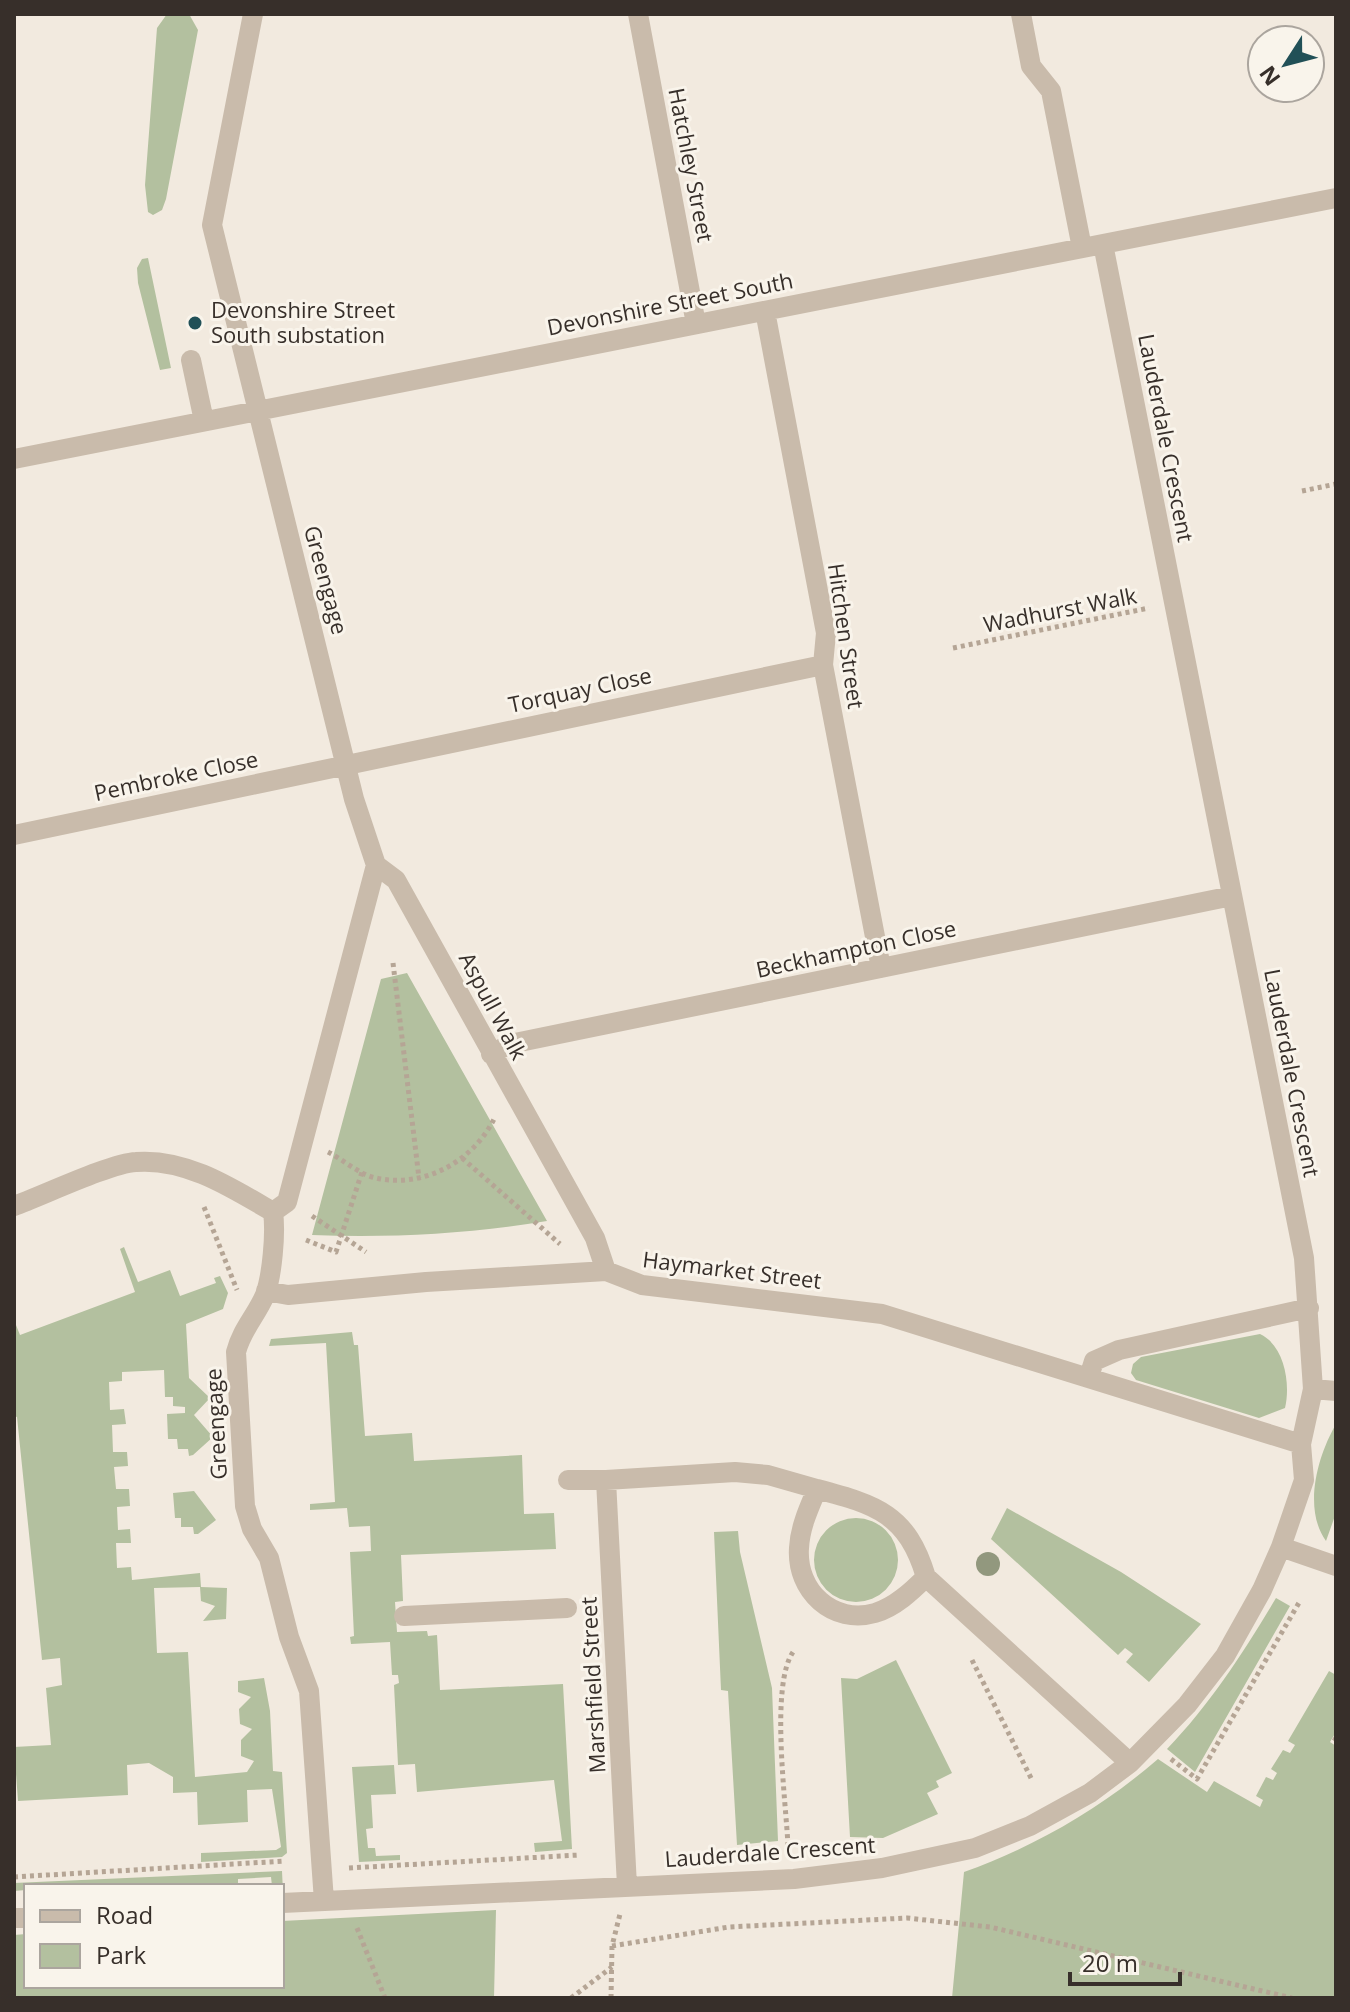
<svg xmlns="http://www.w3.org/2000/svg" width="1350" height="2012" font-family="'Open Sans',sans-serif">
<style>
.green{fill:#b3c09f}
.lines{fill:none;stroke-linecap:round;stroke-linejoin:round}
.path{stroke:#b5a595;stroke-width:5;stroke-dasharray:4 4;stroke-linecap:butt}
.minor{stroke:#c9bbab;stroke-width:20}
.tree{fill:#92987e}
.poi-dot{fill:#215057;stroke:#f9f4eb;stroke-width:3}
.labels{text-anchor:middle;stroke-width:6;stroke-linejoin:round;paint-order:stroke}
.street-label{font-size:22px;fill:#372f2a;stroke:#f9f4eb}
.poi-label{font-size:22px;fill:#372f2a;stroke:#f9f4eb;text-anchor:start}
</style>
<rect width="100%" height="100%" fill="#f2eadf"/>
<!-- green -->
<path class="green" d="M167,14H189L198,30L166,199L162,210L153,215L148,212L145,185L157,28Z
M148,258L171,368L160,370L138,283L137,268L142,259Z
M407,973L547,1221C469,1234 390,1238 312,1235L381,979Z
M124,1247L138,1282L170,1270L180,1296L216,1283L214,1278L220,1276L228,1293L223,1309L186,1324L189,1378L210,1398L194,1415L213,1437L193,1455L189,1456L188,1449H178L177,1439H168L167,1414L185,1413V1407L173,1406V1397H165L164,1370L122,1372V1381L109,1382L110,1410L124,1409L126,1424L112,1425L113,1452H127L128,1466L114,1467L116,1489H129L130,1506L117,1507L118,1530L130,1529L131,1543H116L117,1568L131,1567L132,1580L200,1573L201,1587L227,1588L226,1619L203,1621L215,1606L201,1601L200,1587L154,1588L157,1653L188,1652L195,1777L247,1772L254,1761L241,1756V1740L252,1729L240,1724L239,1709L251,1697L238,1692V1681L264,1678L270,1711L273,1771L282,1772L287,1853L282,1857L201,1862V1853L276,1850L281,1847L272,1789L247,1790L248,1822L198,1825L197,1792L173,1793V1777L149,1763L127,1765L128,1795L18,1801L14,1747L51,1745L46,1688L62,1685L60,1658L42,1660L17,1417L14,1416V1320L20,1335L135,1292L120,1249Z
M352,1332L354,1345H358L365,1436L412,1433L414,1461L522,1455L524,1514L554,1513L556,1549L401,1555L403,1601L395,1602L397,1632L427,1631L428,1636L437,1635L440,1690L563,1684L572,1849L535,1852L534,1843L562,1841L554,1780L417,1792L415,1764L398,1765L394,1685L399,1683L398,1675H392L390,1642L351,1644L350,1637L354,1636L350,1552L371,1551L370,1526L349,1527L347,1508L310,1510V1504L335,1502L326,1343L269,1346L271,1339Z
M1260,1334C1284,1345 1291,1383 1285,1408L1259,1418L1136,1380L1131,1373L1133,1364L1141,1357Z
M1336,1424V1513L1326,1541C1303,1509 1317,1457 1336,1424Z
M194,1491L216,1520L198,1534H194L193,1527H181V1518H175L173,1493Z
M1007,1508L1121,1572L1201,1624L1149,1682L1126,1662L1133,1654L1125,1648L1118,1655L991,1539Z
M814 1560a42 42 0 1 1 84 0a42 42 0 1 1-84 0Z
M738,1531L740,1552L772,1688L778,1841L737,1845L728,1691L721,1690L714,1532Z
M1276,1598L1290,1606L1195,1772L1167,1749C1211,1703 1243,1653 1276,1598Z
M896,1660L952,1773L936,1781L939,1787L927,1793L938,1814L883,1838L850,1837L841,1678L857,1679Z
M1329,1671L1336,1675V1732L1330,1742L1336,1746V1998H952L964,1872C1036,1846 1100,1809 1158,1759L1207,1792L1214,1781L1260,1807L1263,1800L1256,1796L1266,1777L1273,1780L1277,1773L1271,1769L1283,1750L1290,1753L1295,1745L1288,1741Z
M394,1765L396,1794L371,1795L373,1828L366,1829L368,1848H375L376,1856L400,1855V1860L359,1862L352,1767Z
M282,1871L283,1892H282V1886H272L271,1877L238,1879V1886H216L215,1883L26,1886V1890L14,1891V1883Z
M496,1910L494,1998H14V1935L26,1934V1986H282V1921Z"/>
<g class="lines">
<!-- path -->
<path class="path" d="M1302,491L1336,484
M953,648L1149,608
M393,963L419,1178
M328,1152C342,1159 358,1173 372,1177C421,1190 472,1163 494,1119
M462,1158L560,1244
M204,1207L237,1290
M312,1216L366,1252
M306,1240L336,1252L362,1172
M972,1660L1032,1780
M1334,1741L1336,1738
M1171,1759L1197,1779L1300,1601
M788,1846C786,1801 770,1686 793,1652
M349,1868L579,1855
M14,1877L285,1861
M357,1928L385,1998
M612,1946L729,1927L907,1918L990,1927L1292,1998
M571,1998L612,1967
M611,1998L612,1946L620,1914"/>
<!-- minor -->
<path class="minor" d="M253,14L212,225L354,799L376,865L396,880L595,1238L606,1271
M638,14L696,324
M1021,14L1031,66L1051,91L1082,248
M765,311L826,633L823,665L881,968
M191,360L204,421
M14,459L1336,198
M14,835L823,665
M491,1054L510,1044L1232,896
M14,1206C42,1196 111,1163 136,1162C186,1158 232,1188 273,1212
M273,1212C276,1233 272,1276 265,1295C256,1316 242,1329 236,1352L245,1506L252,1529L269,1558L289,1637L309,1691L324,1901
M273,1212L287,1202L376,865
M266,1291L288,1295L426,1282L606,1271L642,1285L882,1314L1301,1444
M1089,1377L1094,1361L1119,1350L1309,1308
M1313,1389L1336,1391
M568,1480H606
M817,1489C877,1505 907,1514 926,1577C912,1591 895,1607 875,1613C833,1625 796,1591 799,1548C800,1527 809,1508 817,1489Z
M1281,1547L1336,1566
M926,1577L1130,1763
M404,1616L567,1608
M627,1886L606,1480L735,1472L768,1475L817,1489
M282,1903L794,1879L882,1868L975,1848L1030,1826L1090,1793L1130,1763L1187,1705L1225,1656L1262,1590L1281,1547L1304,1480L1301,1444L1313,1389L1304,1258L1103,244
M14,1918H26"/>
</g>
<!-- trees -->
<circle class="tree" cx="988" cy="1564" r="12"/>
<!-- markers -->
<circle class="poi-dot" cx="195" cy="323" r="8"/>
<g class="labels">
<!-- street labels -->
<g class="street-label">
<text transform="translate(691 165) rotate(79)" y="8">Hatchley Street</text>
<text transform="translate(670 304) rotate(-11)" y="8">Devonshire Street South</text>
<text transform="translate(1166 438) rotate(79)" y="8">Lauderdale Crescent</text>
<text transform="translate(326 580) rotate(75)" y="8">Greengage</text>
<text transform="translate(1060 610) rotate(-11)" y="8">Wadhurst Walk</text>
<text transform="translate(846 636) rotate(82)" y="8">Hitchen Street</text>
<text transform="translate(580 690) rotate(-12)" y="8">Torquay Close</text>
<text transform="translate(176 776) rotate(-12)" y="8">Pembroke Close</text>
<text transform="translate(856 949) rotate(-12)" y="8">Beckhampton Close</text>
<text transform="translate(493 1006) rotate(62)" y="8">Aspull Walk</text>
<text transform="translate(1292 1073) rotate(79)" y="8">Lauderdale Crescent</text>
<text transform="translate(732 1270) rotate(7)" y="8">Haymarket Street</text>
<text transform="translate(216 1424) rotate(-93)" y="8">Greengage</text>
<text transform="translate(593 1685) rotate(-93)" y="8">Marshfield Street</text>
<text transform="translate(770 1852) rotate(-4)" y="8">Lauderdale Crescent</text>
</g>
<!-- poi labels -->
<g class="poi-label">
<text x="211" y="318">Devonshire Street<tspan x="211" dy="25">South substation</tspan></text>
</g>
</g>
<!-- border -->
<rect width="1350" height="2012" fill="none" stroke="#372f2a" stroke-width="32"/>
<!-- legend -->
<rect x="24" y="1884" width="260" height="104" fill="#f9f4eb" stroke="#aba59e" stroke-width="2"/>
<rect x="40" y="1910" width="40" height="12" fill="#c9bbab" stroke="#aba59e" stroke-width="2"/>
<text x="96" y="1924" font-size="24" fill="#372f2a">Road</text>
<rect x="40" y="1944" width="40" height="24" fill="#b3c09f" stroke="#aba59e" stroke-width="2"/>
<text x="96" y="1964" font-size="24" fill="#372f2a">Park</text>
<!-- north arrow -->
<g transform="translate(1286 64) rotate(234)"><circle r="38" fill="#f9f4eb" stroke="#aba59e" stroke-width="2"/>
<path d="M0-6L14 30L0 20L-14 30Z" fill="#215057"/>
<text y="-12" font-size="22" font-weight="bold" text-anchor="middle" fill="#372f2a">N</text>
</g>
<!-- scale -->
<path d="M1070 1972v12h110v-12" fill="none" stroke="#372f2a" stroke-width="4"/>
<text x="1082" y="1972" font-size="24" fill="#372f2a" stroke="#f9f4eb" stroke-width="6" paint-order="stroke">20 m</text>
</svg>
